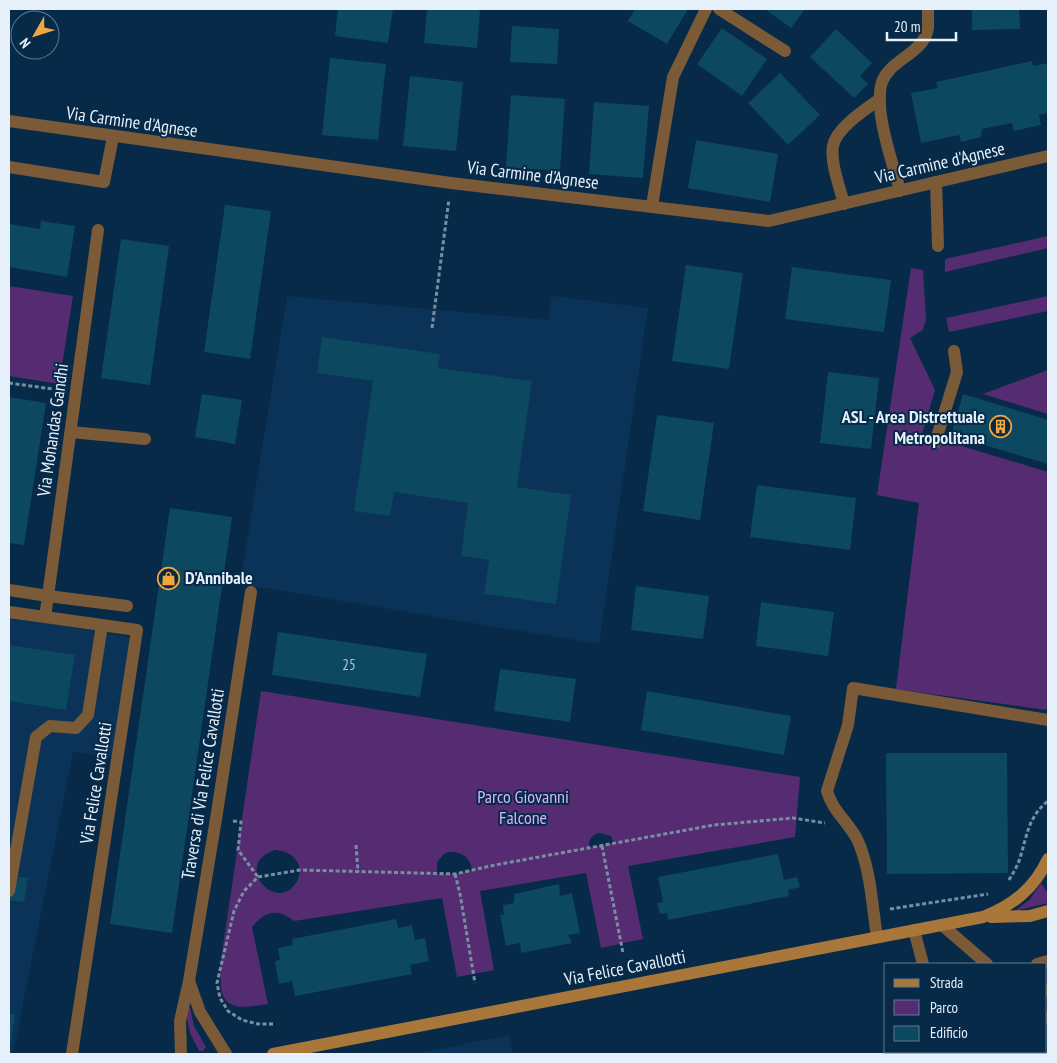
<svg xmlns="http://www.w3.org/2000/svg" width="1057" height="1063" font-family="'PT Sans Narrow',sans-serif">
<style>
.built{fill:#0a3357}
.green{fill:#552c71;fill-rule:evenodd}
.building{fill:#0c4860}
.lines{fill:none;stroke-linecap:round;stroke-linejoin:round}
.path{stroke:#788fa3;stroke-width:3;stroke-dasharray:4 2.5;stroke-linecap:butt}
.service{stroke:#7b5b37;stroke-width:12}
.minor{stroke:#7b5b37;stroke-width:12}
.secondary{stroke:#a97739;stroke-width:12}
.labels{text-anchor:middle;stroke-width:4;stroke-linejoin:round;paint-order:stroke}
.number-label{font-size:15px;fill:#b0c6d4}
.street-label{font-size:18px;fill:#e6f0fa;stroke:#072a49}
.poi-label{font-size:18px;font-weight:bold;fill:#e6f0fa;stroke:#072a49;text-anchor:end}
.park-label{font-size:18px;fill:#dbb3fb;stroke:#072a49}
</style>
<rect width="100%" height="100%" fill="#072a49"/>
<!-- built -->
<path class="built" d="M287,296L548,320L552,296L648,308L599,644L240,584Z
M9,616L133,638L115,757L73,752L13,1054H9Z
M510,1035L513,1054H412Z"/>
<!-- green -->
<path class="green" d="M1048,236V248L945,272V259Z
M911,268L923,270L926,319L923,330L910,338L935,390L922,434L1048,472V702L1046,710L896,689L919,503L877,495Z
M9,286L73,296L59,384L9,376Z
M1048,296V311L949,332L946,318Z
M1048,370V414L983,394Z
M261,691L800,777L795,837L628,866L643,939L601,948L586,873L480,891L494,970L457,977L442,898L294,921C276,908 266,911 252,927L268,1004C253,1006 228,1013 222,993C220,985 221,974 220,966ZM599,833L611,836L614,843L589,848C588,840 592,835 599,833ZM275,850C291,850 306,864 297,881C279,916 230,865 275,850ZM451,852C463,852 470,858 472,870L454,874H437V862L445,853Z
M1041,883L1048,893V903L1015,911L1030,899Z
M190,1007L194,1026L206,1047L203,1051H199L190,1033L185,1010Z"/>
<!-- building -->
<path class="building" d="M338,9H393L388,43L335,36Z
M427,9H480L477,48L424,43Z
M635,9H688L667,44L628,21Z
M765,9H805L791,28Z
M972,9H1019L1020,29L972,30Z
M512,26L559,29L557,64L510,62Z
M722,28L767,59L742,96L697,64Z
M836,29L872,63L860,76L868,84L854,98L810,57Z
M330,58L386,64L378,140L322,135Z
M1032,61L1033,66L1048,63V113L1039,115L1041,125L1014,131L1012,123L982,129L981,137L961,142L959,135L921,143L911,93L938,88L936,82Z
M780,73L820,115L788,145L748,103Z
M410,76L463,82L456,151L403,146Z
M511,95L565,99L560,171L506,167Z
M594,102L649,106L643,178L589,174Z
M696,140L778,154L770,202L688,188Z
M225,205L271,211L250,359L204,352Z
M41,221L75,226L67,277L9,267V224L40,229Z
M121,239L169,246L150,385L101,378Z
M686,265L743,273L729,369L672,361Z
M792,267L891,280L884,332L785,319Z
M322,337L440,354L438,368L532,381L517,487L571,495L556,604L484,594L489,560L461,556L468,503L394,492L390,516L354,511L373,381L317,373Z
M828,372L879,378L871,449L820,443Z
M202,394L242,400L235,444L195,437Z
M963,394L1048,420V464L951,435Z
M9,397L46,403L24,545L9,543Z
M657,415L714,423L700,520L643,511Z
M757,485L856,498L850,550L750,537Z
M170,508L232,517L172,933L110,924Z
M636,586L709,596L703,639L631,630Z
M761,602L834,612L828,656L756,646Z
M278,632L427,654L420,697L272,675Z
M9,645L75,655L66,710L9,701Z
M500,669L576,679L570,722L494,711Z
M647,691L791,716L784,755L641,730Z
M886,753H1007L1008,873L887,874Z
M778,854L784,880L797,877L800,887L788,890L789,896L668,920L667,913L660,914L657,903L663,902L658,877Z
M13,876L28,878L24,902L9,900Z
M559,884L560,896L572,893L580,933L568,935L572,943L521,953L520,943L506,946L500,915H504L503,905L514,903V894Z
M396,919L398,928L412,925L415,940L425,938L429,961L410,965L412,974L295,996L292,981L279,984L275,961L280,960L278,948L293,945L292,939Z
M9,1013L15,1015L10,1047H9Z"/>
<g class="lines">
<!-- path -->
<path class="path" d="M432,328L449,199
M9,383L60,390
M233,821L241,822L238,850L258,877
M356,845L358,872
M602,846L623,953
M455,874L460,894L475,983
M1009,880C1013,873 1018,865 1020,858C1027,836 1028,817 1048,801
M890,909L988,894
M273,1024H258L242,1020L228,1011L220,998L217,983L234,911L244,891L258,877L300,870L455,874L495,865L714,825L793,818L825,823"/>
<!-- service -->
<path class="service" d="M719,9L785,51
M9,167L104,182L113,137
M936,182L938,246
M844,204C840,188 830,162 833,146C836,128 866,109 880,99
M652,206L673,77L706,9
M71,432L145,439
M935,443L957,372L954,351
M9,612L45,617
M9,891L36,737L50,726L76,728L88,715L102,625
M942,925L987,964
M914,930L923,964
M877,937C872,906 871,869 857,839C848,822 832,810 827,791L848,725L853,688L1048,720
M1037,964L1048,961
M1046,991L1048,990
M1046,1017L1048,1019
M947,1052L948,1054
M72,1054L137,630L45,617L48,596L127,606"/>
<!-- minor -->
<path class="minor" d="M9,121L451,183L769,221L1048,156
M900,191C893,163 873,110 882,82C890,59 924,54 928,28C928,22 928,15 928,9
M9,590L48,596L98,230
M189,981L200,1012L226,1054
M181,1054L180,1021L189,981L216,819L251,592"/>
<!-- secondary -->
<path class="secondary" d="M991,917L1030,916L1048,911
M273,1054L983,917C1013,905 1034,889 1048,859"/>
</g>
<!-- icons -->
<defs>
<symbol id="building-ring" viewBox="-11 -11 22 22"><circle r="9.5" fill="#072a49" stroke="#f2a541" stroke-width="1.5"/><path d="M-4-6H4V6H1V3H-1V6H-4ZM-2.5-4.3h1.7v1.8h-1.7ZM.8-4.3h1.7v1.8H.8ZM-2.5-1h1.7V.8h-1.7ZM.8-1h1.7V.8H.8Z" fill="#f2a541"/></symbol>
<symbol id="shop-ring" viewBox="-11 -11 22 22"><circle r="9.5" fill="#072a49" stroke="#f2a541" stroke-width="1.5"/><path d="M-5-2.5h2.3a2.7 3.5 0 0 1 5.4 0H5L5.5 6h-11ZM-1.5-2.5h3a1.5 2.3 0 0 0-3 0Z" fill="#f2a541"/></symbol>
</defs>
<g fill-rule="evenodd">
<use href="#building-ring" x="988" y="414" width="25" height="25"/>
<use href="#shop-ring" x="156" y="566" width="25" height="25"/>
</g>
<g class="labels">
<!-- number labels -->
<g class="number-label">
<text x="349" y="670">25</text>
</g>
<!-- street labels -->
<g class="street-label">
<text transform="translate(132 122) rotate(8)" y="6">Via Carmine d'Agnese</text>
<text transform="translate(940 163) rotate(-13)" y="6">Via Carmine d'Agnese</text>
<text transform="translate(533 175) rotate(7)" y="6">Via Carmine d'Agnese</text>
<text transform="translate(53 430) rotate(-82)" y="6">Via Mohandas Gandhi</text>
<text transform="translate(96 783) rotate(-81)" y="6">Via Felice Cavallotti</text>
<text transform="translate(203 784) rotate(-81)" y="6">Traversa di Via Felice Cavallotti</text>
<text transform="translate(625 968) rotate(-11)" y="6">Via Felice Cavallotti</text>
</g>
<!-- poi labels -->
<g class="poi-label">
<text x="985" y="423">ASL - Area Distrettuale<tspan x="985" dy="21">Metropolitana</tspan></text>
<text x="185" y="584" text-anchor="start">D'Annibale</text>
</g>
<!-- park labels -->
<g class="park-label">
<text x="523" y="803">Parco Giovanni<tspan x="523" dy="21">Falcone</tspan></text>
</g>
</g>
<!-- border -->
<rect width="1057" height="1063" fill="none" stroke="#e6f0fa" stroke-width="20"/>
<!-- legend -->
<rect x="884" y="963" width="162" height="90" fill="#072a49" stroke="#607990"/>
<rect x="894" y="979" width="25" height="8" fill="#a97739" stroke="#607990"/>
<text x="930" y="988" font-size="15" fill="#e6f0fa">Strada</text>
<rect x="894" y="1000" width="25" height="15" fill="#552c71" stroke="#607990"/>
<text x="930" y="1013" font-size="15" fill="#e6f0fa">Parco</text>
<rect x="894" y="1026" width="25" height="15" fill="#0c4860" stroke="#607990"/>
<text x="930" y="1038" font-size="15" fill="#e6f0fa">Edificio</text>
<!-- north arrow -->
<g transform="translate(35 35) rotate(231)"><circle r="24" fill="#072a49" stroke="#607990"/>
<path d="M0-4L9 19L0 12L-9 19Z" fill="#f2a541"/>
<text y="-8" font-size="14" font-weight="bold" text-anchor="middle" fill="#e6f0fa">N</text>
</g>
<!-- scale -->
<path d="M887 32v8h69v-8" fill="none" stroke="#e6f0fa" stroke-width="2.5"/>
<text x="894" y="32" font-size="15" fill="#e6f0fa" stroke="#072a49" stroke-width="4" paint-order="stroke">20 m</text>
</svg>
